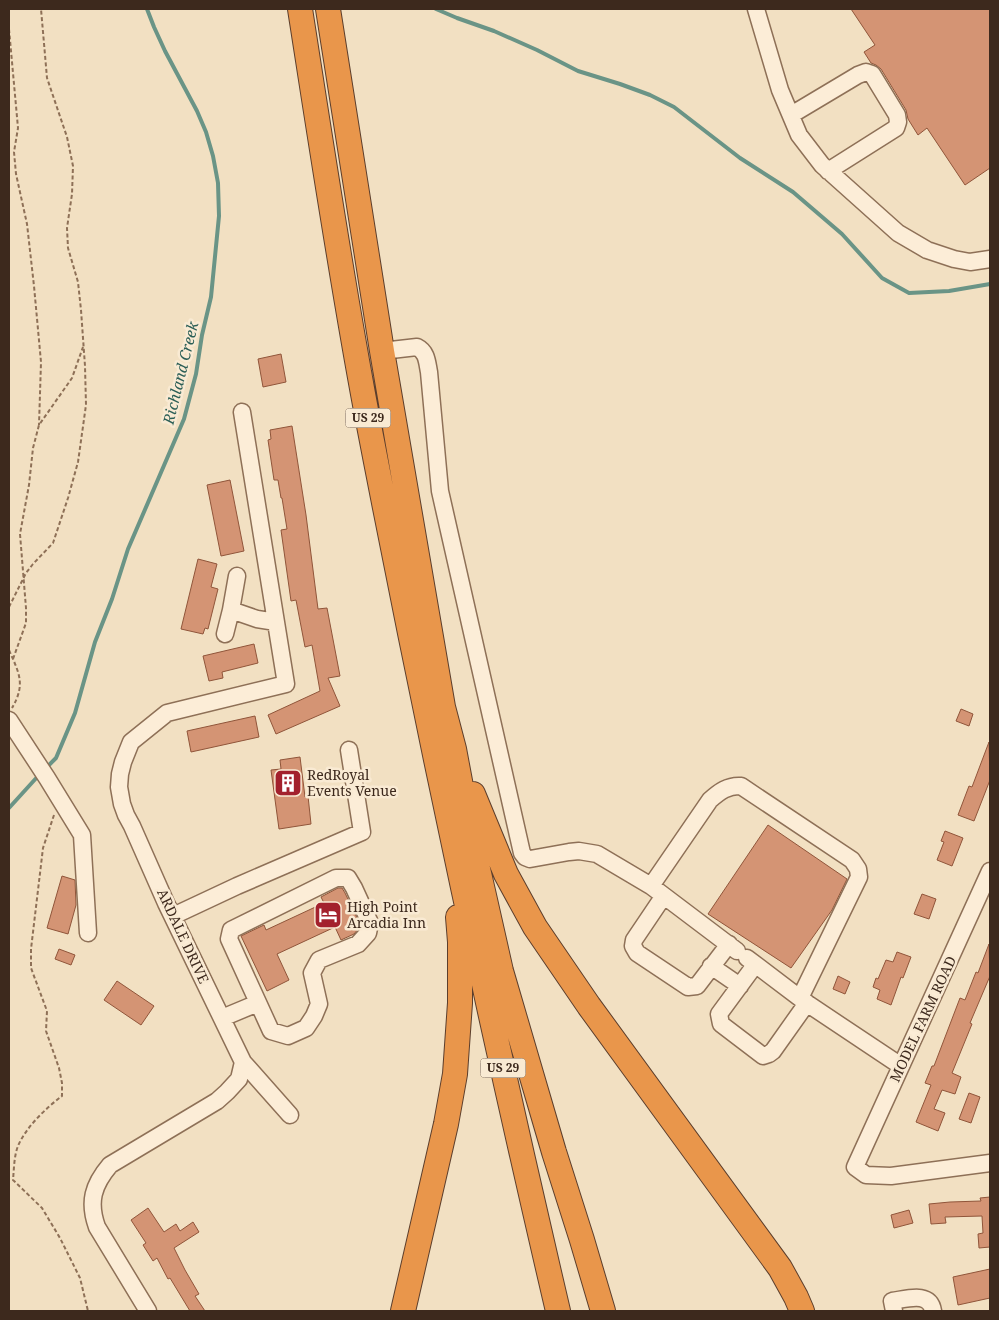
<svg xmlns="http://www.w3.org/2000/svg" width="999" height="1320" font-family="'Noto Serif',serif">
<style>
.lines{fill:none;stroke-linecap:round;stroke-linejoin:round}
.stream{stroke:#6a9486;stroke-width:4}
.building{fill:#d49474;stroke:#90553a}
.minor-casing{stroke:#8e7057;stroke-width:19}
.highway-casing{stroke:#5c3e2c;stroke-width:26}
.path{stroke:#8e7057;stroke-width:2;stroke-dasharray:4 2.5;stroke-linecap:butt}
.minor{stroke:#fcedd7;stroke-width:16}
.highway{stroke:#e9964b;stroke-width:24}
.labels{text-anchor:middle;stroke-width:5;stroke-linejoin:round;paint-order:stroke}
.shield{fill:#f9ead3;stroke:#756354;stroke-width:1}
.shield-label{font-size:12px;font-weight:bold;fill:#3d291d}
.poi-label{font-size:14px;fill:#3d291d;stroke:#f9ead3;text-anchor:start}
.street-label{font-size:14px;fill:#3d291d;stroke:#f9ead3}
.water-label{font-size:15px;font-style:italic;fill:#2b5e56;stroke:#f9ead3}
</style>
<rect width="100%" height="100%" fill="#f2e0c2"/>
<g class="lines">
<!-- stream -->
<path class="stream" d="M436,9L457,18L494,31L537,50L578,71L620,84L650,95L674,107L740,158L793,192L842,234L882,278L909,293L949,291L990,284
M46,768L56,758L75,713L95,642L112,599L128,549L184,419L196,374L202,335L211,297L219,216L218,183L213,156L206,132L197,111L165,51L154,27L147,9
M9,808L39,775"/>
</g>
<!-- building -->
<path class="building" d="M851,9H990V168L965,185L927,128L918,135L908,119L906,110L881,69L876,65L871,63L864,52L875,45Z
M281,354L286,382L263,387L258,359Z
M292,426L306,515L318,609L327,608L340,676L328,678L340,706L276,734L268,715L320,691L312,645L305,647L296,600L291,601L281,530L287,529L282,498H281L278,480H274L268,440L271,439L270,430Z
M230,480L244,551L221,556L207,485Z
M198,559L217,564L211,587L218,589L208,629L205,628L203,634L181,629Z
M254,644L258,663L222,672L223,678L209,681L203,656Z
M961,709L973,714L969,726L956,721Z
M255,716L259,737L191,752L187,731Z
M989,742L990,780L974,821L958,815L969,786L972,787Z
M300,757L305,797L308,796L311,824L279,829L271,770L281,769L280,760Z
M768,825L847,879L832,910L791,968L708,914Z
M945,831L963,838L952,866L937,860L944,842L941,841Z
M62,876L75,880L76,905L68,934L47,928Z
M338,888H342L345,893L360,924L359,928L354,934L341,940L335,927L277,954L289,980L267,991L241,936L264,925L266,930L324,903L321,897Z
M922,894L936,899L929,919L914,914Z
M989,944L990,976L970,1023L972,1024L952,1073L961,1077L955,1094L942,1090L934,1109L945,1113L938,1131L916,1122L931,1085L925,1083L932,1066H934L960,998L965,1000L976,972L978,973Z
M59,949L75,955L71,965L55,959Z
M897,952L911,957L903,978L901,977L891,1005L877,999L880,990L873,987L876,978L878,979L886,960L893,962Z
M838,976L850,982L845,994L833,989Z
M117,981L154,1006L141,1025L104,1000Z
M969,1093L980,1097L971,1123L959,1119Z
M990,1197V1247L979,1248L978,1234L983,1233L982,1216L945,1217L946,1223L931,1224L929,1204L950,1202L981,1201L980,1198Z
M148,1208L164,1232L176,1224L180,1231L193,1222L199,1232L174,1248L185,1270L199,1294L195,1296L205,1311H190L170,1278L168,1279L157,1258L153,1261L143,1245L146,1243L131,1220Z
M909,1210L913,1223L894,1228L891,1215Z
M990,1269V1298L958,1305L953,1277Z"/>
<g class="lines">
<defs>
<path id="minor" d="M756,9L780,90L799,135L822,165L898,233L927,250L954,259L970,262L990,259
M791,115L858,75L866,72L872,74L897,115L898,122L896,128L828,171
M382,351L417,347C427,352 427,362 429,372L440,491L522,853L525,857L530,859L569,852L579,851L597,854L651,886L737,951
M242,412L286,684L167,713L131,742L123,762L120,774L119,787L122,804L126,815L132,826L166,903L243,1062L290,1115
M237,576L231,610L257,619L276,622
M225,634L231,610
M9,720L47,778L82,835L88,933
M990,871L855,1167L866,1175L891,1176L990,1163
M336,878H348L354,888L370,923L368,933L358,944L319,960L312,973L319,1004L314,1016L306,1028L288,1036L271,1031L229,939L231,930Z
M651,886L710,800C719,792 728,785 741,786L852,860L858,869L859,877L800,998
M663,897L634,940L633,946L637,953L688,987L697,986L729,944
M173,916L237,886L362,832L349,750
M747,958L805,1002L901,1066
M755,965L719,1014L721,1024L763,1056L769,1054L773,1051L807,1003
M711,966L740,986
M222,1018L258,1003
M148,1311L97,1227C88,1202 93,1185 110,1165L217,1101L227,1092L239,1079L243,1062
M894,1311L892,1301C907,1299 930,1291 933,1311"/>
<path id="highway" d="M300,9C321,143 341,277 366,410C424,712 488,1012 558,1311
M328,9L382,351L443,707L454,749L469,829L501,971L554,1152L582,1240L603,1311
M473,794L506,874L535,927L589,1006L780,1268L796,1297L802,1311
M403,1311L446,1124L455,1074L460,1003V942L458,917"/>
</defs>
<!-- minor casing -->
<use href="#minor" class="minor-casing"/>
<!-- highway casing -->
<use href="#highway" class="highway-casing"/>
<!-- path -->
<path class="path" d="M9,29L18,128L14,152L16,174L27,224L34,286L41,362L39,425
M9,607L26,573L33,564L53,543L68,498L78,462L86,405L85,366L81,310L78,282L68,248L67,228L72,194L73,166L67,137L47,78L41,9
M9,650C19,673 26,684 12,708
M13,659L26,623V608L20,534L29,485L33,448L39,425L72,378L83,347
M54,815L43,848L31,949V968L47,1011L46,1031L59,1068L62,1083V1096C46,1108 26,1127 18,1146C14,1156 14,1169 13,1180L42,1208L60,1238L80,1278L88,1311"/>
<!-- minor -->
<use href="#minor" class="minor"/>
<!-- highway -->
<use href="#highway" class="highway"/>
</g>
<!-- icons -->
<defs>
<symbol id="building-square" viewBox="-11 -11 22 22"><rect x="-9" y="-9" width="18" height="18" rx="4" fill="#a3212d" stroke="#f9ead3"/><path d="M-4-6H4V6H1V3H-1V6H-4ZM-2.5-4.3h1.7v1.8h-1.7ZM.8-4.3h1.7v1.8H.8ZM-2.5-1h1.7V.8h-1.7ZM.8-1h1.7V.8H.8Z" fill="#fff"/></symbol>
<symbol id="hotel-square" viewBox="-11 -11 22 22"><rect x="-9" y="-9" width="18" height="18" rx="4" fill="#a3212d" stroke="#f9ead3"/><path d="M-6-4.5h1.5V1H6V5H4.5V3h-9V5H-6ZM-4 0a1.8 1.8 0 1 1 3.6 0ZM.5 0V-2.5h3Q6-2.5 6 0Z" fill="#fff"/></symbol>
</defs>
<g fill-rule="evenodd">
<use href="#building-square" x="272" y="767" width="32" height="32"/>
<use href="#hotel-square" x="312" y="899" width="32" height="32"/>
</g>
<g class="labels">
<!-- shield labels -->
<g class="shield">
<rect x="345.5" y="408.5" width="45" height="19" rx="4"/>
<rect x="480.5" y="1058.5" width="45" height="19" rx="4"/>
</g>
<g class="shield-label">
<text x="368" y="422">US 29</text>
<text x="503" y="1072">US 29</text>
</g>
<!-- poi labels -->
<g class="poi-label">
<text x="307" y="780">RedRoyal<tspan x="307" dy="16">Events Venue</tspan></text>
<text x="347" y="912">High Point<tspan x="347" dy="16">Arcadia Inn</tspan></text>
</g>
<!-- street labels -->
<g class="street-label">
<text transform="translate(183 936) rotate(65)" y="5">ARDALE DRIVE</text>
<text transform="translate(923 1019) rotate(-65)" y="5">MODEL FARM ROAD</text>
</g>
<!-- water labels -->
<g class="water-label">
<text transform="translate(181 373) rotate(-76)" y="5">Richland Creek</text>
</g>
</g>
<!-- border -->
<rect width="999" height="1320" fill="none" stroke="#3d291d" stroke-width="20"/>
</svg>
